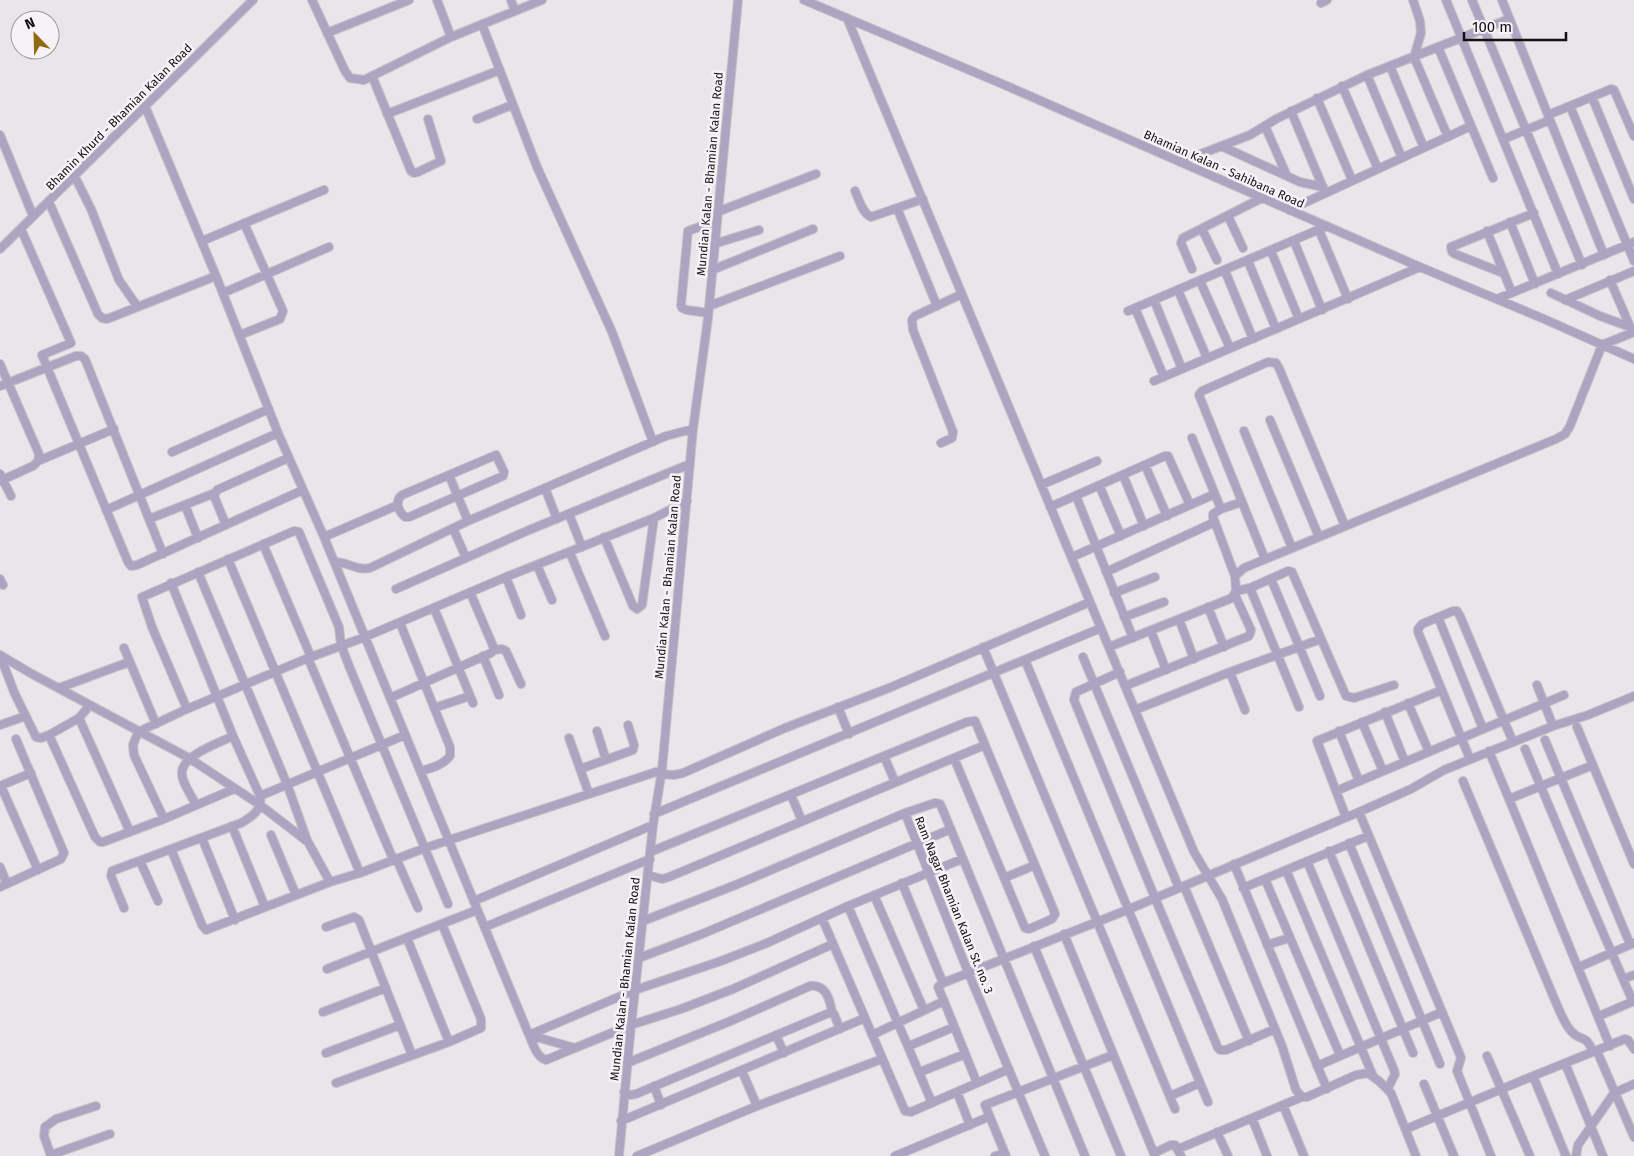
<svg xmlns="http://www.w3.org/2000/svg" width="1634" height="1156" font-family="'Fira Sans',sans-serif">
<style>
.lines{fill:none;stroke-linecap:round;stroke-linejoin:round}
.minor-casing{stroke:#c7c3c7;stroke-width:10}
.minor{stroke:#aca5c1;stroke-width:8}
.labels{text-anchor:middle;stroke-width:5;stroke-linejoin:round;paint-order:stroke}
.street-label{font-size:12px;fill:#121112;stroke:#f7f2f7}
</style>
<rect width="100%" height="100%" fill="#e9e5ea"/>
<g class="lines">
<defs>
<path id="minor" d="M312,0L345,71L350,78L364,80L451,37L542,0
M437,0L451,37
M511,0L515,11
M804,0L1007,86L1420,267L1544,319L1634,359
M1413,0L1420,21L1421,33L1414,57L1448,137
M1446,0L1558,274
M1472,0L1582,265
M1502,0L1604,255
M1321,3L1327,0
M847,18L1090,602
M482,24L537,167L612,332L653,442
M327,33L409,0
M1438,47L1493,178
M1390,66L1424,148
M1367,75L1402,158
M372,76L411,171L414,173L418,172L441,161L428,119
M1342,86L1378,169
M1592,97L1634,199
M1317,98L1352,180
M145,106L216,276L278,433L324,537L365,637L506,577L654,518L687,501
M1570,106L1634,261
M1291,111L1324,190
M387,114L500,70
M1548,115L1611,89L1614,90L1634,136
M477,119L512,105
M1265,126L1287,176
M0,135L33,216
M1504,139L1550,120
M1221,146L1300,182L1323,187
M1180,162L1250,135L1276,119L1367,75L1509,19
M74,175L91,209L119,280L137,306
M855,191C859,199 862,213 871,217L923,199
M49,202L98,314L102,318L107,319L216,276
M897,208L937,306
M1289,210L1471,126
M717,212L816,174
M1228,216L1243,248
M1510,222L1535,284
M21,229L71,343L42,355L128,562L131,566L137,565L303,490
M1202,229L1217,260
M1319,230L1348,299
M1487,231L1512,293
M202,241L324,190
M1294,241L1322,310
M714,244L759,230
M0,249L253,0
M1271,251L1299,319
M1248,261L1276,329
M1192,269L1181,243L1183,238L1262,198
M712,270L813,229
M1225,271L1253,339
M1503,273L1455,254L1452,252L1451,247L1534,213
M1610,280L1631,329
M1200,281L1230,348
M1178,290L1207,358
M223,293L329,247
M1551,293L1600,316L1630,327
M1497,299L1634,242
M1154,300L1182,369
M1565,300L1634,271
M709,306L840,256
M1135,308L1164,377
M1128,311L1327,226
M708,313L687,310L682,308L681,305L688,231L716,221
M240,335L280,319L283,311L244,223
M0,364L39,454L38,461L33,466L0,481
M1154,381L1420,267
M0,386L76,356H81L85,359L163,554
M1270,420L1319,537
M1244,431L1292,548
M1192,438L1221,509
M941,443L952,438L953,432L913,330L912,320L915,316L962,294
M172,452L269,409
M496,455L504,472L503,476L409,517H405C399,512 394,501 402,495Z
M38,461L114,429
M1145,465L1167,516
M0,474L11,496
M449,475L468,521
M1123,475L1144,526
M1041,485L1097,461
M1099,485L1121,536
M545,488L557,519
M1076,496L1133,638
M185,505L198,538
M1050,507L1165,456H1168L1190,505
M106,510L278,433
M569,514L582,547
M149,519L215,493
M226,525L214,496L217,490L288,458
M453,528L466,558
M324,537L398,505
M604,537L633,606L637,609L642,605L654,518
M263,544L311,657
M570,553L605,636
M1072,557L1215,494
M228,559L360,873
M1265,559L1199,395L1202,391L1268,362L1276,363L1279,368L1345,526
M335,562C348,562 357,571 370,568L468,521L666,436L693,429
M537,565L552,600
M198,572L287,784L307,840
M1106,572L1215,522
M1235,576L1213,517V514L1221,509L1242,502
M506,577L521,615
M0,579L3,585
M1271,579L1320,696
M1250,588L1299,707
M396,589L529,530L690,464
M1236,591L1250,588L1288,571L1292,572L1346,696L1354,698L1394,685
M1114,593L1155,577
M1208,607L1224,647
M434,608L473,703
M1124,617L1164,602
M1438,617L1483,729
M1179,619L1194,659
M400,623L450,747V756C443,765 432,768 421,771
M1151,631L1166,670
M983,647L1175,1109
M1109,647L1232,598L1236,591L1235,576L1244,568L1556,439L1565,434L1570,426L1602,345L1634,332
M124,648L156,724
M494,650L502,649L506,651L521,684
M0,655L32,674L189,758L260,805L308,842L330,882L360,873L425,848L662,770
M0,655L14,692L36,737L41,738L49,735L95,837L100,842H103L164,819L234,789
M483,656L499,695
M1083,657L1179,888
M308,658L393,859
M1025,660L1208,1102
M1120,672L1076,692L1074,700L1155,898L1218,1048L1220,1050H1226L1275,1029
M1230,672L1245,710
M1537,685L1553,726
M1125,686L1249,636L1251,630L1235,595
M59,688L129,662
M390,698L491,653L494,650L493,646L470,592
M1408,703L1429,752
M838,707L849,734
M434,708L470,696
M1135,710L1230,672L1321,639
M1385,712L1405,762
M79,718L130,832
M1362,722L1383,771
M0,725L26,716
M1577,727L1634,864
M597,731L606,760
M1339,731L1359,781
M49,735L79,718L90,705
M569,738L589,794
M1545,740L1630,944
M1525,749L1578,875L1633,1002
M1489,751L1509,799L1593,765
M884,756L895,782
M1470,759L1418,632V629L1422,624L1453,611H1457L1460,616L1513,742
M580,769L633,750L634,745L628,725
M661,774L674,775L683,773L785,728L889,688L1090,602L1194,852L1222,899L1282,1046L1296,1090L1302,1097H1307L1356,1075L1368,1073L1380,1082L1391,1093L1416,1156
M1463,781L1554,998C1559,1009 1563,1022 1571,1031C1581,1043 1585,1032 1593,1052
M0,786L31,773
M1,786L38,870
M1336,791L1564,695
M791,795L802,821
M260,796L405,735
M1509,799L1610,1046
M196,805C192,796 181,782 182,772C183,755 219,743 233,736
M1359,812L1460,1055L1461,1058L1457,1071L1491,1156
M905,813L935,803L940,804L942,808L1085,1156
M654,814L1101,628
M1346,817L1317,741L1442,690
M164,819L134,755L133,745L138,732L187,709
M232,826L265,907
M271,835L296,895
M202,838L235,920
M1349,843L1440,1064
M171,849L202,925L206,930L330,882
M1329,851L1413,1053
M650,852L967,722L975,721L1054,911L1055,914L1052,919L1029,929L1025,928L954,758
M396,858L418,908
M140,861L158,901
M1307,861L1394,1070L1395,1074L1388,1088
M1234,864L1327,1089
M0,867L7,884
M1286,870L1373,1076
M648,875L662,879L669,877L985,745
M1004,878L1035,865
M1265,879L1340,1055
M1184,886L1249,1041
M0,887L61,859L64,853L16,739
M1243,888L1368,836
M874,895L924,1010
M474,901L653,825
M448,904L349,666L341,645L339,627L299,532L294,531L142,597L152,627L187,709L308,658L311,657L365,637L529,1035L575,1048L631,1025L681,1009L733,989L833,944
M848,906L932,1103
M124,908L111,876L112,871L241,823C252,817 263,809 260,796L233,736L171,583
M822,918L905,1111L911,1112L1009,1069
M643,921L738,884L905,813L966,967L1045,1156
M326,927L354,917L359,920L412,1055
M485,927L650,859
M1064,934L1155,1156
M407,938L449,1042
M1267,945L1289,938
M1034,946L1121,1156
M639,958L702,934L951,829
M1579,967L1634,943
M327,969L477,910
M1623,979L1634,975
M943,983L1127,910L1359,812L1411,789L1444,770L1553,726L1588,715L1634,696
M944,1001L977,1083
M323,1012L386,988
M1599,1016L1634,1001
M776,1035L784,1053
M872,1035L944,1001L938,987L943,983L902,883
M909,1046L954,1027
M575,1048L546,1060C536,1057 533,1043 529,1035L635,990L721,961L767,943L848,906L962,859
M1597,1051L1634,1137
M326,1053L400,1025
M1487,1056L1530,1156
M627,1063L733,1020L810,986C826,984 830,1000 832,1012
M1565,1063L1603,1156
M1317,1066L1442,1012
M742,1071L757,1106
M920,1072L965,1054
M1533,1076L1566,1156
M336,1083L449,1042L481,1028V1019L442,924
M1424,1084L1454,1156
M654,1086L661,1105
M624,1092L630,1095L636,1094L829,1013L834,1014L840,1029
M957,1092L970,1125
M1170,1096L1200,1083
M1283,1105L1304,1156
M1252,1118L1267,1156
M621,1121L865,1018
M1406,1129L1533,1076L1625,1039L1628,1040L1634,1049
M1217,1132L1228,1156
M1178,1149L1302,1097
M1154,1153L1171,1145H1175L1181,1156
M51,1155L110,1134
M51,1156L44,1136L45,1127L56,1119L96,1106
M619,1156L630,1036L653,825L662,770L693,429L708,318L738,0
M637,1156L757,1106L882,1059
M895,1156L986,1118H990
M995,1156L1005,1153
M1006,1156L985,1105L1113,1055
M1576,1156L1578,1145L1614,1093L1634,1084"/>
</defs>
<!-- minor casing -->
<use href="#minor" class="minor-casing"/>
<!-- minor -->
<use href="#minor" class="minor"/>
</g>
<g class="labels">
<!-- street labels -->
<g class="street-label">
<text transform="translate(119 117) rotate(-45)" y="4">Bhamin Khurd - Bhamian Kalan Road</text>
<text transform="translate(1224 169) rotate(24)" y="4">Bhamian Kalan - Sahibana Road</text>
<text transform="translate(710 174) rotate(-85)" y="4">Mundian Kalan - Bhamian Kalan Road</text>
<text transform="translate(668 577) rotate(-85)" y="4">Mundian Kalan - Bhamian Kalan Road</text>
<text transform="translate(954 905) rotate(68)" y="4">Ram Nagar Bhamian Kalan St. no. 3</text>
<text transform="translate(625 979) rotate(-84)" y="4">Mundian Kalan - Bhamian Kalan Road</text>
</g>
</g>
<!-- north arrow -->
<g transform="translate(35 35) rotate(337)"><circle r="24" fill="#f7f2f7" stroke="#9b989b"/>
<path d="M0-4L9 19L0 12L-9 19Z" fill="#916b12"/>
<text y="-8" font-size="14" font-weight="bold" text-anchor="middle" fill="#121112">N</text>
</g>
<!-- scale -->
<path d="M1464 32v8h102v-8" fill="none" stroke="#121112" stroke-width="2.5"/>
<text x="1472" y="32" font-size="15" fill="#121112" stroke="#f7f2f7" stroke-width="4" paint-order="stroke">100 m</text>
</svg>
